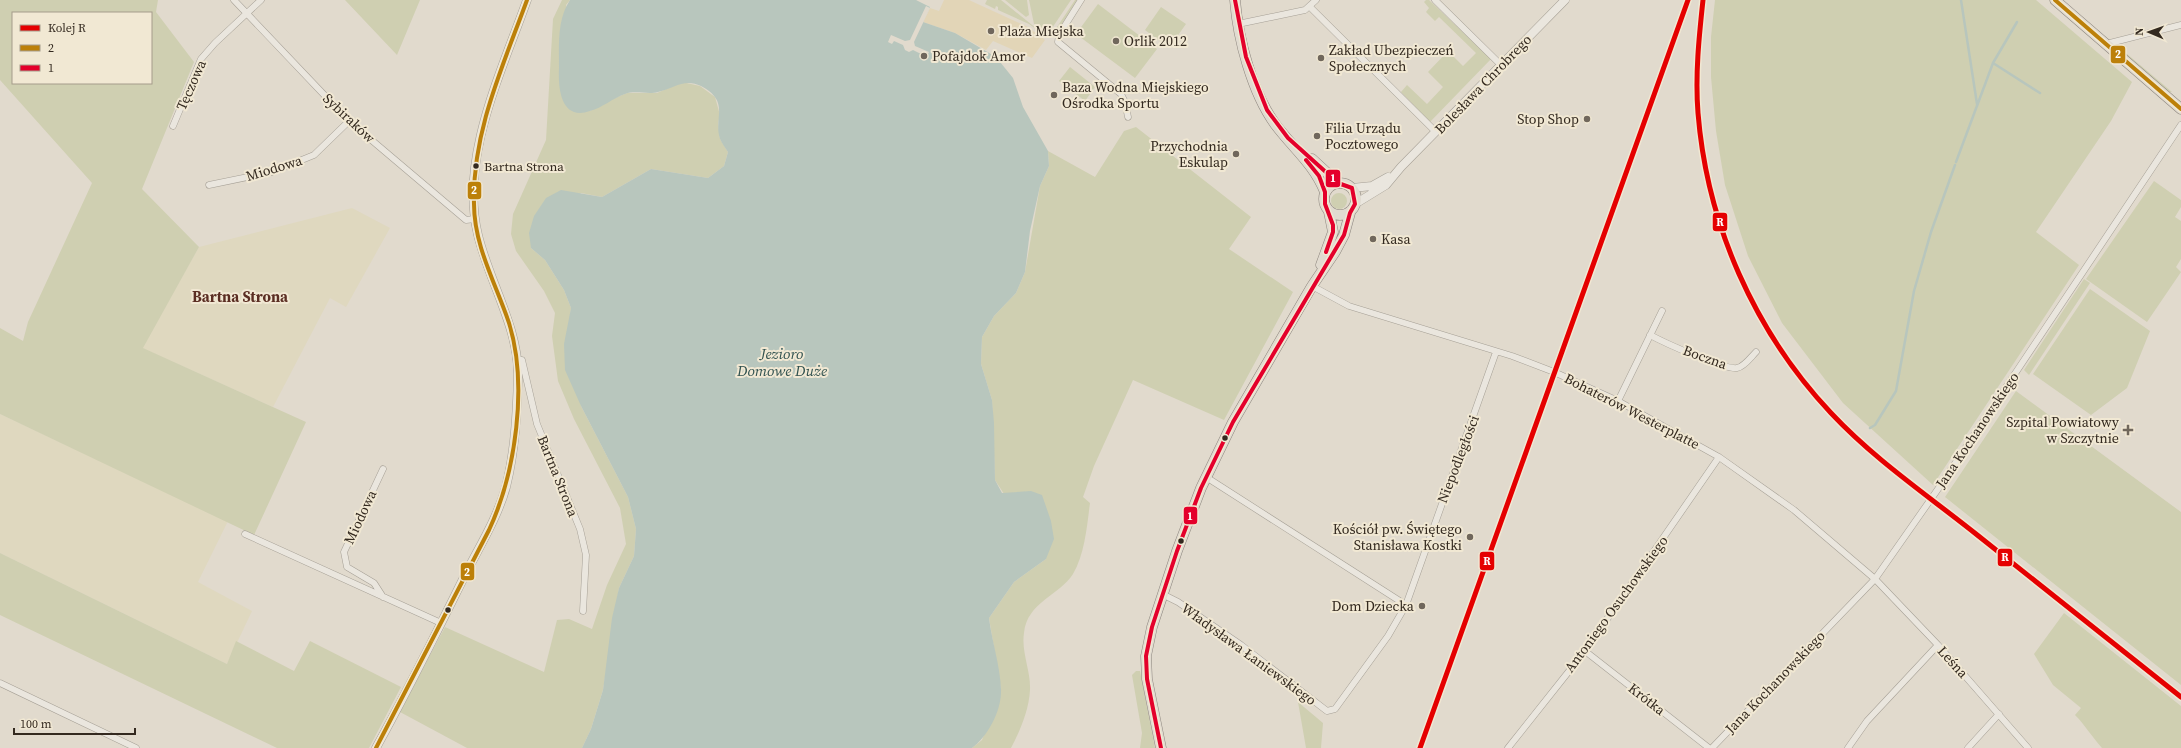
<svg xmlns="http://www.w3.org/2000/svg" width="2181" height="748" font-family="'Source Serif 4',serif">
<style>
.farmland{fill:#dfd8bf}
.green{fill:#cfcfb1;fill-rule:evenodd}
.sand{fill:#e2d5b7}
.water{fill:#b8c6bd}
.pier{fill:#e1dacd}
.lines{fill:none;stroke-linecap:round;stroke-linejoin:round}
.stream{stroke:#b8c6bd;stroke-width:2.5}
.minor-casing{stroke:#a6a096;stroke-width:7}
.tertiary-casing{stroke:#a6a096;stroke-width:9}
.primary-casing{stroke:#8c857d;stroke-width:11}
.minor{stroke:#eae6de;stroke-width:6}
.tertiary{stroke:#eae6de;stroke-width:8}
.primary{stroke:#e1dbd0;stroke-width:10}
.bus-1-casing{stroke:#f1e8d3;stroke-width:7}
.bus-2-casing{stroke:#f1e8d3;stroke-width:7}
.bus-1{stroke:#bc8009;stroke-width:4}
.bus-2{stroke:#e4002b;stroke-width:4}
.rail-1-casing{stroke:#f1e8d3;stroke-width:8}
.rail-1{stroke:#e50000;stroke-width:5}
.poi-dot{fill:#70675c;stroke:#f1e8d3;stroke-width:1.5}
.bus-dot{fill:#33291f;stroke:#f1e8d3;stroke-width:1.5}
.labels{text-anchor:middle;stroke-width:4;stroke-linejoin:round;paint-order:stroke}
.bus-label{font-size:13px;fill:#33291f;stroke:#f1e8d3;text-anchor:start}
.poi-label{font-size:14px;fill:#33291f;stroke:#f1e8d3;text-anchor:start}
.street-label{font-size:14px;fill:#33291f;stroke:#f1e8d3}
.neighbourhood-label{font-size:15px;font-weight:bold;fill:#5b2e23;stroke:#f1e8d3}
.water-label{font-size:15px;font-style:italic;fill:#30514f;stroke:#f1e8d3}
.line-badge{stroke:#f1e8d3;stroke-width:1.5}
.badge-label{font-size:11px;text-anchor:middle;font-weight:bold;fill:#fff}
</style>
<rect width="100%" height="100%" fill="#e1dacd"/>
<!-- farmland -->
<path class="farmland" d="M352,208L390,228L346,307L330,298L273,407L142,348L199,247Z
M0,414L228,521L198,582L252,611L227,664L0,553Z"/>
<!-- green -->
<path class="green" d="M0,0H158L156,12L194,62L142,189L199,247L143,348L306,422L254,535L0,414V328L23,341L28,322L92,183L0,80ZM13,13H151V83H13Z
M345,0H420L397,55Z
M562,0H570L566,5L590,111L608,101L627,93H657L682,82L700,86L715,97L720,115L718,123L720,139L728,152L724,166L708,178L651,169L602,197L581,193L531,248L545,260L564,290L571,308L569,326L581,406L628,497L636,529L634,556L619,588L603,690L591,729L582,748H467L400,712L445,627L544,672L557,620L569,619L592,629L607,585L626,544L620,508L574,419L558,381L552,336L555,313L544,291L516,251L511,234L513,214L546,140L553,19Z
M987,0H1001L1047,37L1029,24L998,10V7L996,6L995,9L985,4Z
M1005,0H1027L1029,15L1026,17Z
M1029,0H1071L1048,34L1034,24Z
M1075,0H1077L1055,35V30Z
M1426,0H1429L1491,59L1430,122L1401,92L1407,85L1427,104L1443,87L1428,72L1448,51L1463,66L1476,53L1439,17L1435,21L1426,12L1429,8L1424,2Z
M1715,0H2036L2132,82L2111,121L2036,232L2079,265L1933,485L1843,403L1782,323L1748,256L1725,185L1716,131L1711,77V37Z
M1098,4L1157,49L1135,78L1076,34Z
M1161,7L1186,24L1169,48L1145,30Z
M2120,48L2172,92H2169L2120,50Z
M1070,67L1095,87L1085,101L1059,81Z
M1136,127L1251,217L1229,249L1293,292L1224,420L1133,380L1094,466L1083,497L1090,503C1087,525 1085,554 1073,574C1060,595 1027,602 1024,633C1021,652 1031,671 1030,690C1029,710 1020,731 1011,748H972L982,740L1001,690L989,618L1014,582L1046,559L995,480L992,400L981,364L982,337L994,316L1016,293L1025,272L1040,186L1049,166L1048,151L1095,177L1124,131Z
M2154,181L2181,200V207L2175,217L2181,221V259L2176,267L2181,272L2147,322L2086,279Z
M1331 201a8 8 0 1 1 16 0a8 8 0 1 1-16 0Z
M2084,279L2090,283L2029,375L2024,370Z
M2090,289L2150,331L2127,388L2091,415L2033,374Z
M2016,391L2181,512V685L1945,497Z
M0,553L227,664L236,641L294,671L310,641L401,687L369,748H277L0,615Z
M2064,613L2181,706V748H2102C2092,737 2085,725 2075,715L2081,708L2053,685L2034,654Z
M1136,671H1140L1155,748H1140L1142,733L1132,675Z
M1298,702L1323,723L1321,748H1306Z"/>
<!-- sand -->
<path class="sand" d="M944,0H969L1028,27L1045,40L1032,58L993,41L986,50L955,33L923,22L930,8L939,11Z"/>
<!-- water -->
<path class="water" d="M570,0H916L930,7L923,22L955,33L996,57L1013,78L1023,107L1048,151L1049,166L1040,186L1030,231L1025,272L1016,293L994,316L982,337L981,364L992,400L994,423L995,480L1002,493L1031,491L1042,495L1051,521L1054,539L1046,559L1014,582L989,618C992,642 1000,665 1001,689C1002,710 988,736 972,748H582L591,729L603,690L612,618L619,588L634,556L636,529L628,497L581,406L565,370L564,344L571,308L564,290L545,260L531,248L529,233L534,216L546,198L561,190L602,197L651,169L708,178L724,166L728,152C725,148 722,143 720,139C713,117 731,102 701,86C685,78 674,88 658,92C648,95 636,90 625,94C613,98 602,108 590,111C561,121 558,89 559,68C559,46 557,19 570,0Z"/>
<!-- pier -->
<path class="pier" d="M926,6L930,8L914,42L915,46L929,52L925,60L920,57L921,54L913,50L909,52L905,50L903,45L894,41L892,44L888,42L891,35L905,41L910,40Z"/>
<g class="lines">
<!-- stream -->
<path class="stream" d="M1961,0L1977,104
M1993,63L2040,93
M1956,162L1993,63L2017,22
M1870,428L1875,425L1896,391L1914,291L1931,232L1955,165"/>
<defs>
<path id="minor" d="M234,0L349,121L466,220L475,219
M1081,0L1059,35L1058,42L1121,94L1125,102L1128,117
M1435,0L1501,65
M1310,7L1436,132
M1238,24L1305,10L1316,0
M2106,44L2181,25
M173,126L201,59L215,43L261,0
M209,185L272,172L314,155L349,121
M1312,286L1349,306L1512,356L1554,372L1618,401L1719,457L1794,510L1875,579L1938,645L2028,748
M1650,335C1663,342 1724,370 1737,368C1744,367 1751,357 1756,352
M518,360H522L537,424L580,529L586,555L583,611
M1618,401L1662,311
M383,469L344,552L347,567L374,583L383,597
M1206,477L1406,605
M245,534L441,623
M1162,594L1178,602L1241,645L1327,711L1335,709L1388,636L1406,605L1496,352
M1585,651L1709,748
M0,683L136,748
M1508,748L1585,651L1719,457
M1712,748L1875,579L1938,489L2181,125
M1848,748L1867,721L1938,645
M1968,748L1999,714"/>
<path id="tertiary" d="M1352,188L1372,186L1388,177
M1355,204L1386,185L1401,167L1565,0
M376,748C408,690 438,630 467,571C481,544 498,516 506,487C515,451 517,413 518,376C519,329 489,281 478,235C459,158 502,71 527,0"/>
<path id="primary" d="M1235,0C1238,39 1252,92 1275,124C1292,147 1314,164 1325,192
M2055,0L2181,109
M1312,159L1338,183
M1324 199a16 16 0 1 1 32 0a16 16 0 1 1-32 0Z
M1321,265L1333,232L1329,212
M1161,748L1147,679L1146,656L1152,627L1177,551L1201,488L1233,422L1312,286L1335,252L1344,235L1350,213"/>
</defs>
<!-- minor casing -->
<use href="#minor" class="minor-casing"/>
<!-- tertiary casing -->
<use href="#tertiary" class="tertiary-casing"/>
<!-- primary casing -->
<use href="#primary" class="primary-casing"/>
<!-- minor -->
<use href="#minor" class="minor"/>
<!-- tertiary -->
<use href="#tertiary" class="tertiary"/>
<!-- primary -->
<use href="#primary" class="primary"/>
<defs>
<path id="bus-1" d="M2055,0L2181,109
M376,748L489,530C516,472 528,384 509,323C496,284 474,246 474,204C472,132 503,66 527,0"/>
<path id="bus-2" d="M1306,160L1319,176L1325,192V204L1333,225V232L1326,252
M1161,748L1147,679L1146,656L1152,627L1177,551L1201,488L1233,422L1344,235L1350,213L1355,204L1352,188L1338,183L1288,138L1267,110L1246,57L1235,0"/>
</defs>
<!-- bus-1 casing -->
<use href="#bus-1" class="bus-1-casing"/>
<!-- bus-2 casing -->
<use href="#bus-2" class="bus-2-casing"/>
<!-- bus-1 -->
<use href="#bus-1" class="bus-1"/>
<!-- bus-2 -->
<use href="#bus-2" class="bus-2"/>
<defs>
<path id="rail-1" d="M1703,0C1699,37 1695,75 1698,113C1707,224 1754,331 1831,413C1874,459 1927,495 1976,534C2044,588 2113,643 2181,697
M1420,748L1688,0"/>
</defs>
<!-- rail-1 casing -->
<use href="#rail-1" class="rail-1-casing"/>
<!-- rail-1 -->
<use href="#rail-1" class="rail-1"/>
</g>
<!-- markers -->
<g class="poi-dot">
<circle cx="991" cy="31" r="4"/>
<circle cx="1116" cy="41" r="4"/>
<circle cx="924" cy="56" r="4"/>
<circle cx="1321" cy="58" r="4"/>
<circle cx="1054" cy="95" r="4"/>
<circle cx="1587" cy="119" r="4"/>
<circle cx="1317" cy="136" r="4"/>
<circle cx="1236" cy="154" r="4"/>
<circle cx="1373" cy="239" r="4"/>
<path d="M2126 424h4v4h4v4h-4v4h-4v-4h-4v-4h4z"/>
<circle cx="1470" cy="537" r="4"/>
<circle cx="1422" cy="606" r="4"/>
</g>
<g class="bus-dot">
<circle cx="476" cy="166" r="3.5"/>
<circle cx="1225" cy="438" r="3.5"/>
<circle cx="1181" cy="541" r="3.5"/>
<circle cx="448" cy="610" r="3.5"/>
</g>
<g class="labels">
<!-- bus labels -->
<g class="bus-label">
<text x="484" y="171">Bartna Strona</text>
</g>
<!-- poi labels -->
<g class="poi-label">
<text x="999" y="36">Plaża Miejska</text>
<text x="1124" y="46">Orlik 2012</text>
<text x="1329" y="55">Zakład Ubezpieczeń<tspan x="1329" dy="16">Społecznych</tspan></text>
<text x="932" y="61">Pofajdok Amor</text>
<text x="1062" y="92">Baza Wodna Miejskiego<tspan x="1062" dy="16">Ośrodka Sportu</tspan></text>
<text x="1579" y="124" text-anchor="end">Stop Shop</text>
<text x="1325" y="133">Filia Urządu<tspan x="1325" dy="16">Pocztowego</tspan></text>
<text x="1228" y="151" text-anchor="end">Przychodnia<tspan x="1228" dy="16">Eskulap</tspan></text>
<text x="1381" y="244">Kasa</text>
<text x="2119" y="427" text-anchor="end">Szpital Powiatowy<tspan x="2119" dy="16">w Szczytnie</tspan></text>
<text x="1462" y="534" text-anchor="end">Kościół pw. Świętego<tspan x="1462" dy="16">Stanisława Kostki</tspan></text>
<text x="1414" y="611" text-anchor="end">Dom Dziecka</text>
</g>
<!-- street labels -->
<g class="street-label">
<text transform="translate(1483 84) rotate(-46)" y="5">Bolesława Chrobrego</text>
<text transform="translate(191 85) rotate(-66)" y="5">Tęczowa</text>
<text transform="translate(349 118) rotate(43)" y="5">Sybiraków</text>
<text transform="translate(274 168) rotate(-17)" y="5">Miodowa</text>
<text transform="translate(1705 357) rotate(20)" y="5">Boczna</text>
<text transform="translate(1632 411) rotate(27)" y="5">Bohaterów Westerplatte</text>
<text transform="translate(1977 430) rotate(-56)" y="5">Jana Kochanowskiego</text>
<text transform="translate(1458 459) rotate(-69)" y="5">Niepodległości</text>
<text transform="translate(558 476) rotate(68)" y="5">Bartna Strona</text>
<text transform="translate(360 517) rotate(-65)" y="5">Miodowa</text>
<text transform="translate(1616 604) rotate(-54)" y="5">Antoniego Osuchowskiego</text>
<text transform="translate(1249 654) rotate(36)" y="5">Władysława Łaniewskiego</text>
<text transform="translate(1953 662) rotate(48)" y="5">Leśna</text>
<text transform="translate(1775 682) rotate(-46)" y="5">Jana Kochanowskiego</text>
<text transform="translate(1647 699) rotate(38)" y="5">Krótka</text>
</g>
<!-- neighbourhood labels -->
<g class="neighbourhood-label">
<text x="240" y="302">Bartna Strona</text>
</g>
<!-- water labels -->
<g class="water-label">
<text x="782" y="359">Jezioro<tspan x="782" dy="17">Domowe Duże</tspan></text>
</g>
</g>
<g class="line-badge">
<rect x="2110" y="45" width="16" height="19" rx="4" fill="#bc8009"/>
<rect x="1325" y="169" width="16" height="19" rx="4" fill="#e4002b"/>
<rect x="467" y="181" width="15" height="19" rx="4" fill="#bc8009"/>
<rect x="1712" y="212" width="16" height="20" rx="4" fill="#e50000"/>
<rect x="1183" y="506" width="15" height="19" rx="4" fill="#e4002b"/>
<rect x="1997" y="548" width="16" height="19" rx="4" fill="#e50000"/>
<rect x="1479" y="551" width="16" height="20" rx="4" fill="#e50000"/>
<rect x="460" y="562" width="15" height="19" rx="4" fill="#bc8009"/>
</g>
<g class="badge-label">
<text x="2118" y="58">2</text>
<text x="1333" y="182">1</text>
<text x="474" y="194">2</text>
<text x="1720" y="226">R</text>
<text x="1190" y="520">1</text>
<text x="2005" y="561">R</text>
<text x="1487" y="565">R</text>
<text x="467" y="576">2</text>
</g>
<!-- legend -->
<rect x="12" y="12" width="140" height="72" fill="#f1e8d3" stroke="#a59c8b"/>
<rect x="20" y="25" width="20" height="6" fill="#e50000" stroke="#a59c8b"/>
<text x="48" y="32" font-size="12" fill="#33291f">Kolej R</text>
<rect x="20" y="45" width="20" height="6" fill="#bc8009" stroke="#a59c8b"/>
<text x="48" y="52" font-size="12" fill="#33291f">2</text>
<rect x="20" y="65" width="20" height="6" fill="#e4002b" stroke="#a59c8b"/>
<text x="48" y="72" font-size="12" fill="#33291f">1</text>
<!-- north arrow -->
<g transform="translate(2149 32) rotate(272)" stroke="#f1e8d3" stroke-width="3" paint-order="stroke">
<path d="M0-3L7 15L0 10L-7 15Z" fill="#33291f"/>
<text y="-6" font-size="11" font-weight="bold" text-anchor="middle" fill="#33291f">N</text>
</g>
<!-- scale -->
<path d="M14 728v6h121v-6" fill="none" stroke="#33291f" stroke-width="2"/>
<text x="20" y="728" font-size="12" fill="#33291f" stroke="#f1e8d3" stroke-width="3" paint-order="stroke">100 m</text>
</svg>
